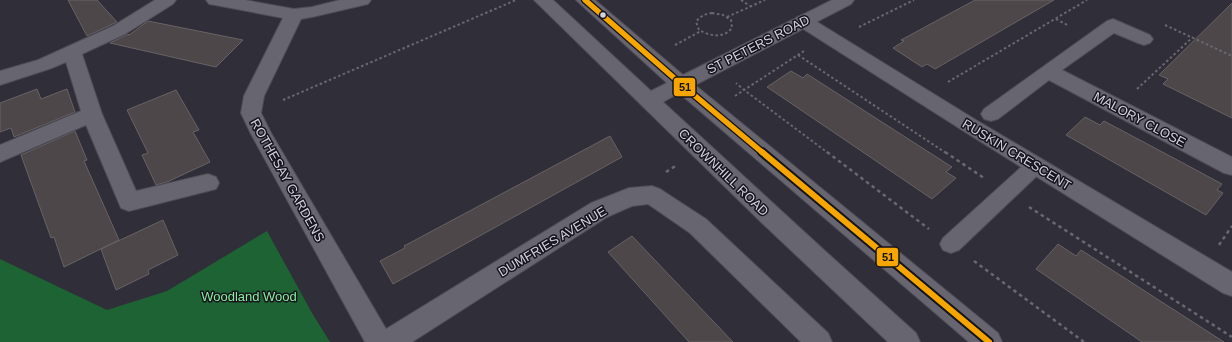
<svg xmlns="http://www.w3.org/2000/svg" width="1232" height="342" font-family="Arial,sans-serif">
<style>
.forest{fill:#1e6334}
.building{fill:#4d474a;stroke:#686265}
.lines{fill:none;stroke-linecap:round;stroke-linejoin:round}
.lane-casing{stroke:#4e4c56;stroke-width:2}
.street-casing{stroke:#4e4c56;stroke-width:2}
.secondary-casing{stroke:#4e4c56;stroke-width:2}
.path-far1{stroke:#6a686f;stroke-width:2;stroke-dasharray:2.5 2.5;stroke-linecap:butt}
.path{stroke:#6a686f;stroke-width:2.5;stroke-dasharray:3.5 3.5;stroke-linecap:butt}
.lane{fill:#67656f;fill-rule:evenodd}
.street{fill:#67656f;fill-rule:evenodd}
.secondary{fill:#67656f;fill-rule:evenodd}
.bus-1-far1-casing{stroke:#15131c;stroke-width:8}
.bus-1-casing{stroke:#15131c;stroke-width:10}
.bus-1-far1{stroke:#f7a600;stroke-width:5.5}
.bus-1{stroke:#f7a600;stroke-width:6}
.bus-dot{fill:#d6d3e0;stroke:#15131c;stroke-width:1.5}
.labels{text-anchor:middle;stroke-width:3;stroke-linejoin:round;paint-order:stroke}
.street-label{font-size:13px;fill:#d6d3e0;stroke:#15131c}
.park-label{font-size:13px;fill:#8bf09f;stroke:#15131c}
.line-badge{stroke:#15131c;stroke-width:1.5}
.pale-badge-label{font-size:11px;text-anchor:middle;font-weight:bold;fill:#111}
</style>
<rect width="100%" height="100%" fill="#302e39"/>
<!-- forest -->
<path class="forest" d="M267,231L312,313L330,342H0V259L107,310L167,291Z"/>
<!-- building -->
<path class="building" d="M68,0H97L117,22L87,36Z
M975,0H1054L935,69L927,64L922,67L893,48L904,41L901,40Z
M1232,3V118L1163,84L1168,79L1159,75Z
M148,21L243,40L216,67L110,43L128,34L129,35Z
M791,71L803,78L807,74L952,167L946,172L956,178L932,199L767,87Z
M37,89L41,99L67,89L75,112L14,137L11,128L0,132V103Z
M176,90L199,130L193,132L210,162L167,182L156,185L142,155L148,153L127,110Z
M1085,117L1100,125L1104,121L1183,163L1222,184L1217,190L1223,193L1206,215L1066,135Z
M75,131L87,160L84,161L119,240L64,267L54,237L51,238L21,155Z
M610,136L622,157L393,284L380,261L405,248L404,246Z
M163,220L178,255L148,270L149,274L116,290L101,249Z
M632,236L733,342H689L608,252Z
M1058,244L1076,256L1081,250L1224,342H1142L1036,269Z"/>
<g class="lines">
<defs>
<path id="lane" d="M1035,158L1042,161L1045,166L1042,171L959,250L951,253L943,250L940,244L943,238L1028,161Z"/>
<path id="street" d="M155,0H176L173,4L125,34L82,54L102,114L136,191L208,174L216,177L219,183L216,189L129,211L121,208L86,125L0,162V145L81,111L66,62L52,68L0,85V71L38,60L113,26Z
M206,0H245L294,9L312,7L340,0H371L368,4L312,17L301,19L264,96L261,113L271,133L386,329L591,203L629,188L652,186L660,189L706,219L828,333L832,342H801L690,233L648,204L632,206L607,217L412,342H365L251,134L241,113L244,96L283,18L215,5L209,4Z
M803,15L809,17L976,120L1232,272V296L1223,293L962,130L797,25L794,21L797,17Z
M1113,19L1150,35L1153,39L1150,43L1144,45L1138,43L1114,33L1062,70L1232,157V175L1224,173L1049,80L998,119L991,121L984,119L981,114L984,109L1107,21Z"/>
<path id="secondary" d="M534,0H553L651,91L667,83L576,0H595L683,75L832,0H854L851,4L695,85L998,333L1002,342H969L679,93L663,102L824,250L916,333L920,342H888L761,222Z"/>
</defs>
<!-- lane casing -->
<use href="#lane" class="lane-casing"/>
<!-- street casing -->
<use href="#street" class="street-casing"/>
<!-- secondary casing -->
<use href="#secondary" class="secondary-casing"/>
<!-- path-far1 -->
<path class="path-far1" d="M741,0L750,6
M712,13L723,15L731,20L732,28C723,39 710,36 699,30L696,22C700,16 705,14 712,13Z
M727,17L765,0
M1056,19L1069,26
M1165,25L1232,56
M859,27L914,0
M675,45L701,31
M804,51L744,90L828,153
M798,55L946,153
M948,82L1087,0
M1137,89L1193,37
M735,96L744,90L736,83
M283,100L516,0"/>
<!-- path -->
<path class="path" d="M827,152L929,229
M945,152L984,178
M666,172L677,165
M1029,207L1232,337
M1219,245L1232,226
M974,261L1084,342"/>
<!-- lane -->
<use href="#lane" class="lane"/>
<!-- street -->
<use href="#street" class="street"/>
<!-- secondary -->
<use href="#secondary" class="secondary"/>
<defs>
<path id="bus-1-far1" d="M585,0L681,84L763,153"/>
<path id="bus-1" d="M762,152L989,342"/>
</defs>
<!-- bus-1-far1 casing -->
<use href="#bus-1-far1" class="bus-1-far1-casing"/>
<!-- bus-1 casing -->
<use href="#bus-1" class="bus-1-casing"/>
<!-- bus-1-far1 -->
<use href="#bus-1-far1" class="bus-1-far1"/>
<!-- bus-1 -->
<use href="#bus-1" class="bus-1"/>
</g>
<!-- markers -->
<circle class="bus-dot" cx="603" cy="15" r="3.5"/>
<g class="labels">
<!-- street labels -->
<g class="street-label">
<text transform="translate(758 44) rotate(-27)" y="5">ST PETERS ROAD</text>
<text transform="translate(1140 119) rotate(28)" y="5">MALORY CLOSE</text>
<text transform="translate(1017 154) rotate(31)" y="5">RUSKIN CRESCENT</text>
<text transform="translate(724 172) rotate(44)" y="5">CROWNHILL ROAD</text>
<text transform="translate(288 180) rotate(61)" y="5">ROTHESAY GARDENS</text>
<text transform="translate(552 241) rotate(-31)" y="5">DUMFRIES AVENUE</text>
</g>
<!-- park labels -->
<g class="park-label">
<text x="249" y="301">Woodland Wood</text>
</g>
</g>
<g class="line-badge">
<rect x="673" y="77" width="23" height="20" rx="4" fill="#f7a600"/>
<rect x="876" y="247" width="23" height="20" rx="4" fill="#f7a600"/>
</g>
<g class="pale-badge-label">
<text x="685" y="91">51</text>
<text x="888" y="261">51</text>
</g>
</svg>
